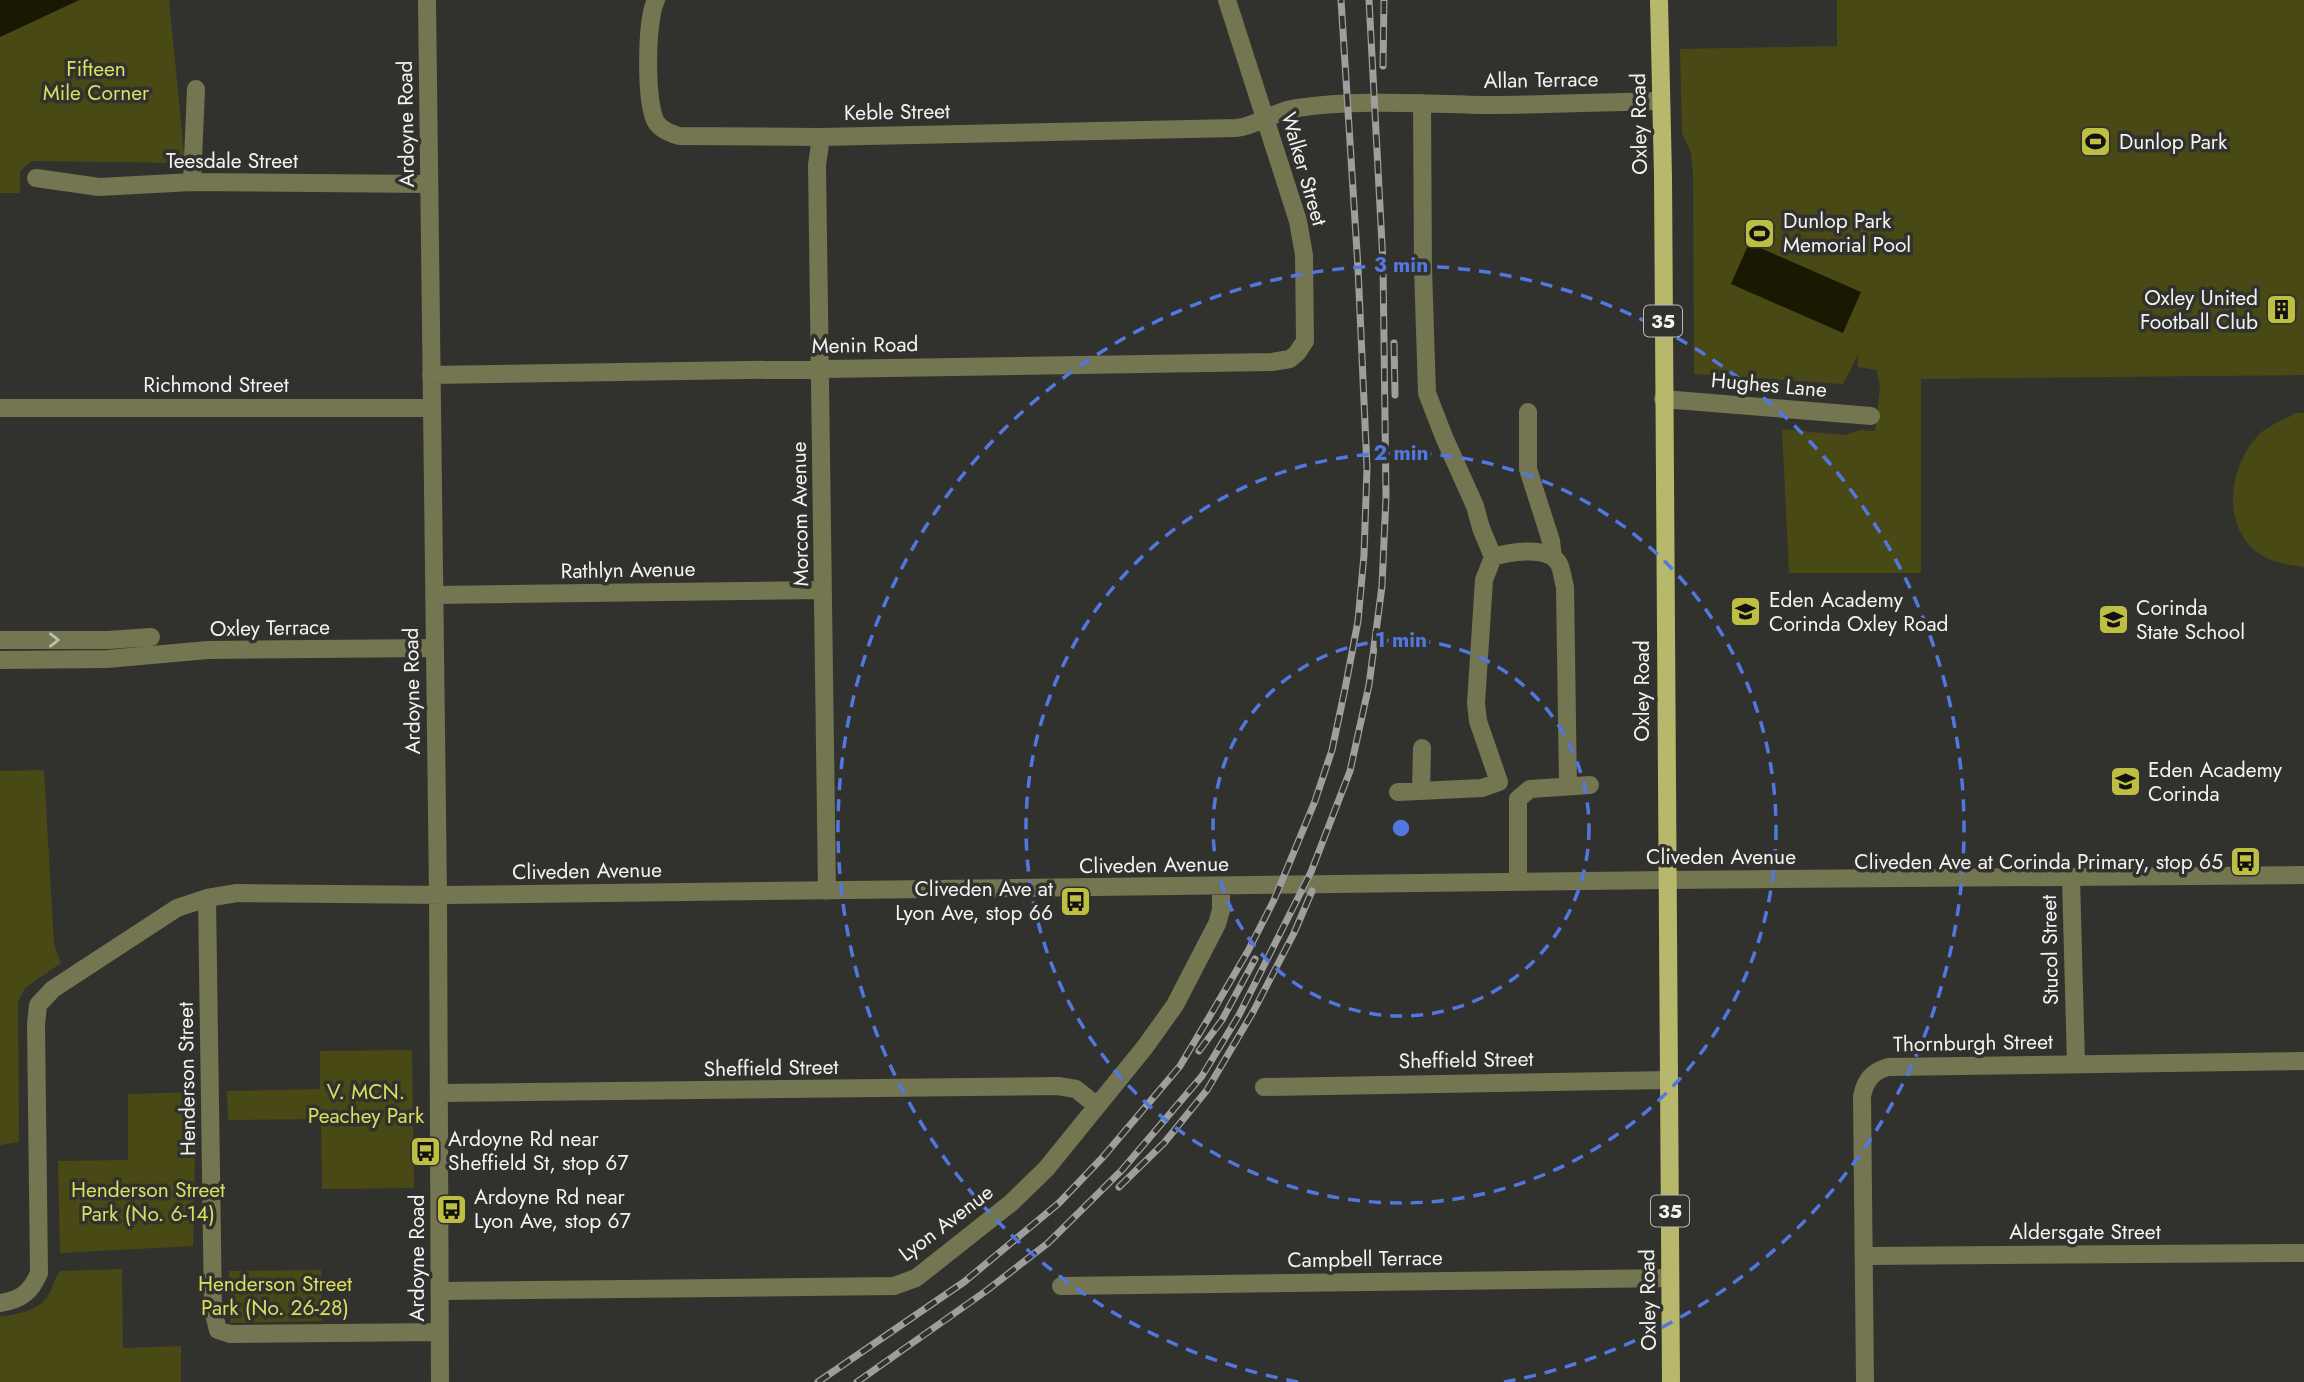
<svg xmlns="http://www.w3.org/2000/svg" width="2304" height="1382" font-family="Jost,sans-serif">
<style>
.green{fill:#484915}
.water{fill:#191800}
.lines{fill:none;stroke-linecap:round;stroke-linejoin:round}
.minor{stroke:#747551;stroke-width:18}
.tertiary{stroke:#747551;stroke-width:18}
.primary{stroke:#b7b86b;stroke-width:18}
.rail-casing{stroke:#9e9f9c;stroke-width:7}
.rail{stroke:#31322e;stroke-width:4.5;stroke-dasharray:13;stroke-linecap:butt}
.oneway{stroke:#c0c1b1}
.ring{fill:none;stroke:#5277de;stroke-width:3.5;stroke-dasharray:12 9}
.labels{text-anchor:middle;stroke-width:7;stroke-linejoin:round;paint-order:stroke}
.shield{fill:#31322e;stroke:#b9b9b6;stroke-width:2}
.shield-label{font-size:19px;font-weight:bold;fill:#f3f3f1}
.park-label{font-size:21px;fill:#dcde5f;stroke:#31322e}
.street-label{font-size:21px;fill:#f3f3f1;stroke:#31322e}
.poi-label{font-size:21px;fill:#f3f3f1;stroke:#31322e;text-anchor:start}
.centre{fill:#5277de;stroke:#31322e;stroke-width:3.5}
.ring-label{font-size:21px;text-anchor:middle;font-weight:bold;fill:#5277de;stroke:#31322e;stroke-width:7;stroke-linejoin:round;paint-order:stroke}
</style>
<rect width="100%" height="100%" fill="#31322e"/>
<!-- green -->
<path class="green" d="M79,0H169L185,163L32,161L20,171V193H0V37Z
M1837,0H2304V375L1921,379V573H1789L1782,429L1844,435L1861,430L1875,431L1880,387L1877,370L1858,367V355L1843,384L1694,374L1693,173L1691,153L1682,133L1680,49L1837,46Z
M2296,413H2304V567C2287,565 2266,561 2253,549C2220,518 2231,459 2263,431C2272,424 2286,419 2296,413Z
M44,770L54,944L61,963L25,988L18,1001L19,1142L0,1145V771Z
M412,1050L414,1188L322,1189L321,1119L228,1120L227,1091L320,1089V1051Z
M196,1092L193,1246L60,1253L58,1161L128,1160V1094Z
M122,1269L123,1348L181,1346V1382H0V1316C18,1315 42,1310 50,1292C54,1284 55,1278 60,1271Z
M321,1270L322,1321L230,1323L229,1271Z"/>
<!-- water -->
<path class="water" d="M0,0H79L0,37Z
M1749,243L1861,292L1843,333L1731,284Z"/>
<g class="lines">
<!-- minor -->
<path class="minor" d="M427,0L438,895L440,1382
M656,0C646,19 645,103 656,122C661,130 670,133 679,136L821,137L1236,128C1258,126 1274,111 1297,108C1359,99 1426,104 1489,105C1547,105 1604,102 1661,101
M1422,103L1423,268L1427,393L1444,437L1475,506L1481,528L1493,557
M821,137L817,165L827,891
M36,178L99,187L192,182L429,184
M192,182L196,89
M431,375L1272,362L1290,359L1297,353L1305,341L1304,255L1298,221L1227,0
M1663,399L1871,416
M0,408H432
M1528,412V469L1551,541L1553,557
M434,595L823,590
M0,640H108L151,637
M0,660L107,659L208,650L434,648
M1421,790L1422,748
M1398,792L1482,788L1499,782L1478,721L1476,703L1484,580L1493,557C1509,552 1549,545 1559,564C1562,570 1563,580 1565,587L1568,786
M2071,878L2076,1064
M1518,881V799L1530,789L1590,785
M207,898L213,1310L218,1330L230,1334L440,1332
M1264,1087L1669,1080
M439,1093L1058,1086L1076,1089L1097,1106
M1866,1256L2304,1253
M1061,1286L1670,1278
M440,1291L894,1286L916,1278L1011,1203L1046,1169L1145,1047L1175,1005L1217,924L1221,910V887
M0,1303C21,1300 31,1292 39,1273L36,1024L38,1005L53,989L177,908L207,898L237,893L446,895L1666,880
M1865,1382L1862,1096C1866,1079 1872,1072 1888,1067L2304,1061"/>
<!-- tertiary -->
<path class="tertiary" d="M1666,880L2304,875"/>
<!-- primary -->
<path class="primary" d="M1659,0L1663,176L1671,1382"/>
<defs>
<path id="rail" d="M1383,66L1384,0
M1394,343L1395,395
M1199,1051L1222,1020L1255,959
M1119,1187L1164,1143L1207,1090L1253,1012L1294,933L1312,891
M818,1382L964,1282L1059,1203L1103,1157L1180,1066L1214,1009L1248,951L1274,900L1315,801L1332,750L1345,689L1358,621L1364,555L1367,468L1358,268L1341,0
M857,1382L986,1291L1048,1243L1122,1170L1202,1076L1239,1015L1311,872L1350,771L1369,685L1382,586L1386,497L1383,263L1369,0"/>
</defs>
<!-- rail casing -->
<use href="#rail" class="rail-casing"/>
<!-- rail -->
<use href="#rail" class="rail"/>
</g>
<!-- one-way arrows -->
<defs><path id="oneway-chevron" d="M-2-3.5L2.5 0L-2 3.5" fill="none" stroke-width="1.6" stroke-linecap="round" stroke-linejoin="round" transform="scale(1.75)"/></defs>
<use class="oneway" href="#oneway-chevron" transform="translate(54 640)"/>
<!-- distance rings -->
<g class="ring">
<circle cx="1401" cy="828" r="188"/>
<circle cx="1401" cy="828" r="375"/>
<path d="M1298 1382A563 563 0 1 1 1504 1382"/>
</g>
<!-- icons -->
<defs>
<symbol id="stadium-square" viewBox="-11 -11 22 22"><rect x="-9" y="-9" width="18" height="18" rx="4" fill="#bebf42" stroke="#31322e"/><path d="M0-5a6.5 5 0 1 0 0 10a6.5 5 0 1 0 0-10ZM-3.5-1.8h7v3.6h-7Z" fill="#111"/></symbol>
<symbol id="building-square" viewBox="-11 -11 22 22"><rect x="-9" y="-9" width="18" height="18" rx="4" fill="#bebf42" stroke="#31322e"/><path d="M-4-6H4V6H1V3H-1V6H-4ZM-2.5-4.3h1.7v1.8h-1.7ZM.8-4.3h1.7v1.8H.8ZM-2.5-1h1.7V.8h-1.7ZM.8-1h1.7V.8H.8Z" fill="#111"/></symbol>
<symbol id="school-square" viewBox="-11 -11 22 22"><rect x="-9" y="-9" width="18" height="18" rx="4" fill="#bebf42" stroke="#31322e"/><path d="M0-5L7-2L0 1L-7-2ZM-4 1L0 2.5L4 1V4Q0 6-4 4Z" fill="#111"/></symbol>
<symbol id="bus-square" viewBox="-11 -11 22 22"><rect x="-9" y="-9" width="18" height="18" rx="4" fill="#bebf42" stroke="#31322e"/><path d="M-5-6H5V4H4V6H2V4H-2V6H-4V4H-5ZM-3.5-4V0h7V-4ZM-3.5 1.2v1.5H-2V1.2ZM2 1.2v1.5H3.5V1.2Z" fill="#111"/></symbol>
</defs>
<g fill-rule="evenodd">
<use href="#stadium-square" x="2078" y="124" width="35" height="35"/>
<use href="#stadium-square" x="1742" y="216" width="35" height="35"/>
<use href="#building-square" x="2264" y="292" width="35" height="35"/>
<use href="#school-square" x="1728" y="594" width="35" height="35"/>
<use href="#school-square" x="2096" y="602" width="35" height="35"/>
<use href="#school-square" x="2108" y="764" width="35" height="35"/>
<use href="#bus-square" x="2228" y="844" width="35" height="35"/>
<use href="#bus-square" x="1058" y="884" width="35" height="35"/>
<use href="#bus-square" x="408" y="1134" width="35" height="35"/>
<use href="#bus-square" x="434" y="1192" width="35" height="35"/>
</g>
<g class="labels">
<!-- shield labels -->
<g class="shield">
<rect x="1644" y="305.5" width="38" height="31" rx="5"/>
<rect x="1651" y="1195.5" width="38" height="31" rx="5"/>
</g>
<g class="shield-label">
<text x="1663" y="328">35</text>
<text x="1670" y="1218">35</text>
</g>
<!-- park labels -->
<g class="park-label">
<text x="96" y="76">Fifteen<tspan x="96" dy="24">Mile Corner</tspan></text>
<text x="366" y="1099">V. MCN.<tspan x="366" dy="24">Peachey Park</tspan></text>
<text x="148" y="1197">Henderson Street<tspan x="148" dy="24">Park (No. 6-14)</tspan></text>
<text x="275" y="1291">Henderson Street<tspan x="275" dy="24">Park (No. 26-28)</tspan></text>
</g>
<!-- street labels -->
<g class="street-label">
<text transform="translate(1541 80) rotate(-1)" y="7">Allan Terrace</text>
<text transform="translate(897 112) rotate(-1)" y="7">Keble Street</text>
<text transform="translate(406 124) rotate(-91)" y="7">Ardoyne Road</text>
<text transform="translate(1639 124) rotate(-91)" y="7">Oxley Road</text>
<text x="232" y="168">Teesdale Street</text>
<text transform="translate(1304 169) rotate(74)" y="7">Walker Street</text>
<text transform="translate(865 345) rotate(-1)" y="7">Menin Road</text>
<text x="216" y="392">Richmond Street</text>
<text transform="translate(1769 385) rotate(5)" y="7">Hughes Lane</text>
<text transform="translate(800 514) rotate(-91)" y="7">Morcom Avenue</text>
<text transform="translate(628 570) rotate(-1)" y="7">Rathlyn Avenue</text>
<text transform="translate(270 628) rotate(-1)" y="7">Oxley Terrace</text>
<text transform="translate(412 691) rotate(-91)" y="7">Ardoyne Road</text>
<text transform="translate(1642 691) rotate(-90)" y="7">Oxley Road</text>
<text x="1721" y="864">Cliveden Avenue</text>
<text transform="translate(1154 865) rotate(-1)" y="7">Cliveden Avenue</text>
<text transform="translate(587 871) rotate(-1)" y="7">Cliveden Avenue</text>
<text transform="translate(2050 950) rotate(-91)" y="7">Stucol Street</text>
<text transform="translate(1973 1043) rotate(-1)" y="7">Thornburgh Street</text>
<text transform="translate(1466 1060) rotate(-1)" y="7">Sheffield Street</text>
<text transform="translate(771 1068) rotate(-1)" y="7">Sheffield Street</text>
<text transform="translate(187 1079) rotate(-91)" y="7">Henderson Street</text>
<text transform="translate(946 1223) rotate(-37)" y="7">Lyon Avenue</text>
<text x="2085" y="1239">Aldersgate Street</text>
<text transform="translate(417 1258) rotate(-90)" y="7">Ardoyne Road</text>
<text transform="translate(1365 1259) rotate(-1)" y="7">Campbell Terrace</text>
<text transform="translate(1648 1300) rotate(-91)" y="7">Oxley Road</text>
</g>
<!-- poi labels -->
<g class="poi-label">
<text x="2119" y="149">Dunlop Park</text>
<text x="1783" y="228">Dunlop Park<tspan x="1783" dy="24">Memorial Pool</tspan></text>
<text x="2258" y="305" text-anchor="end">Oxley United<tspan x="2258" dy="24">Football Club</tspan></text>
<text x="1769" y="607">Eden Academy<tspan x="1769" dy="24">Corinda Oxley Road</tspan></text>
<text x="2136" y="615">Corinda<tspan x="2136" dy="24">State School</tspan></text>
<text x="2148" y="777">Eden Academy<tspan x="2148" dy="24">Corinda</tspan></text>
<text x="2223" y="869" text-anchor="end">Cliveden Ave at Corinda Primary, stop 65</text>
<text x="1053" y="896" text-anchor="end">Cliveden Ave at<tspan x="1053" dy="24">Lyon Ave, stop 66</tspan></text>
<text x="448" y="1146">Ardoyne Rd near<tspan x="448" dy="24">Sheffield St, stop 67</tspan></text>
<text x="474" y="1204">Ardoyne Rd near<tspan x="474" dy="24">Lyon Ave, stop 67</tspan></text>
</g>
</g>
<circle cx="1401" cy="828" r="10" class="centre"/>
<g class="ring-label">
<text x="1401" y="272">3 min</text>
<text x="1401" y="460">2 min</text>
<text x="1401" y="647">1 min</text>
</g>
</svg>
